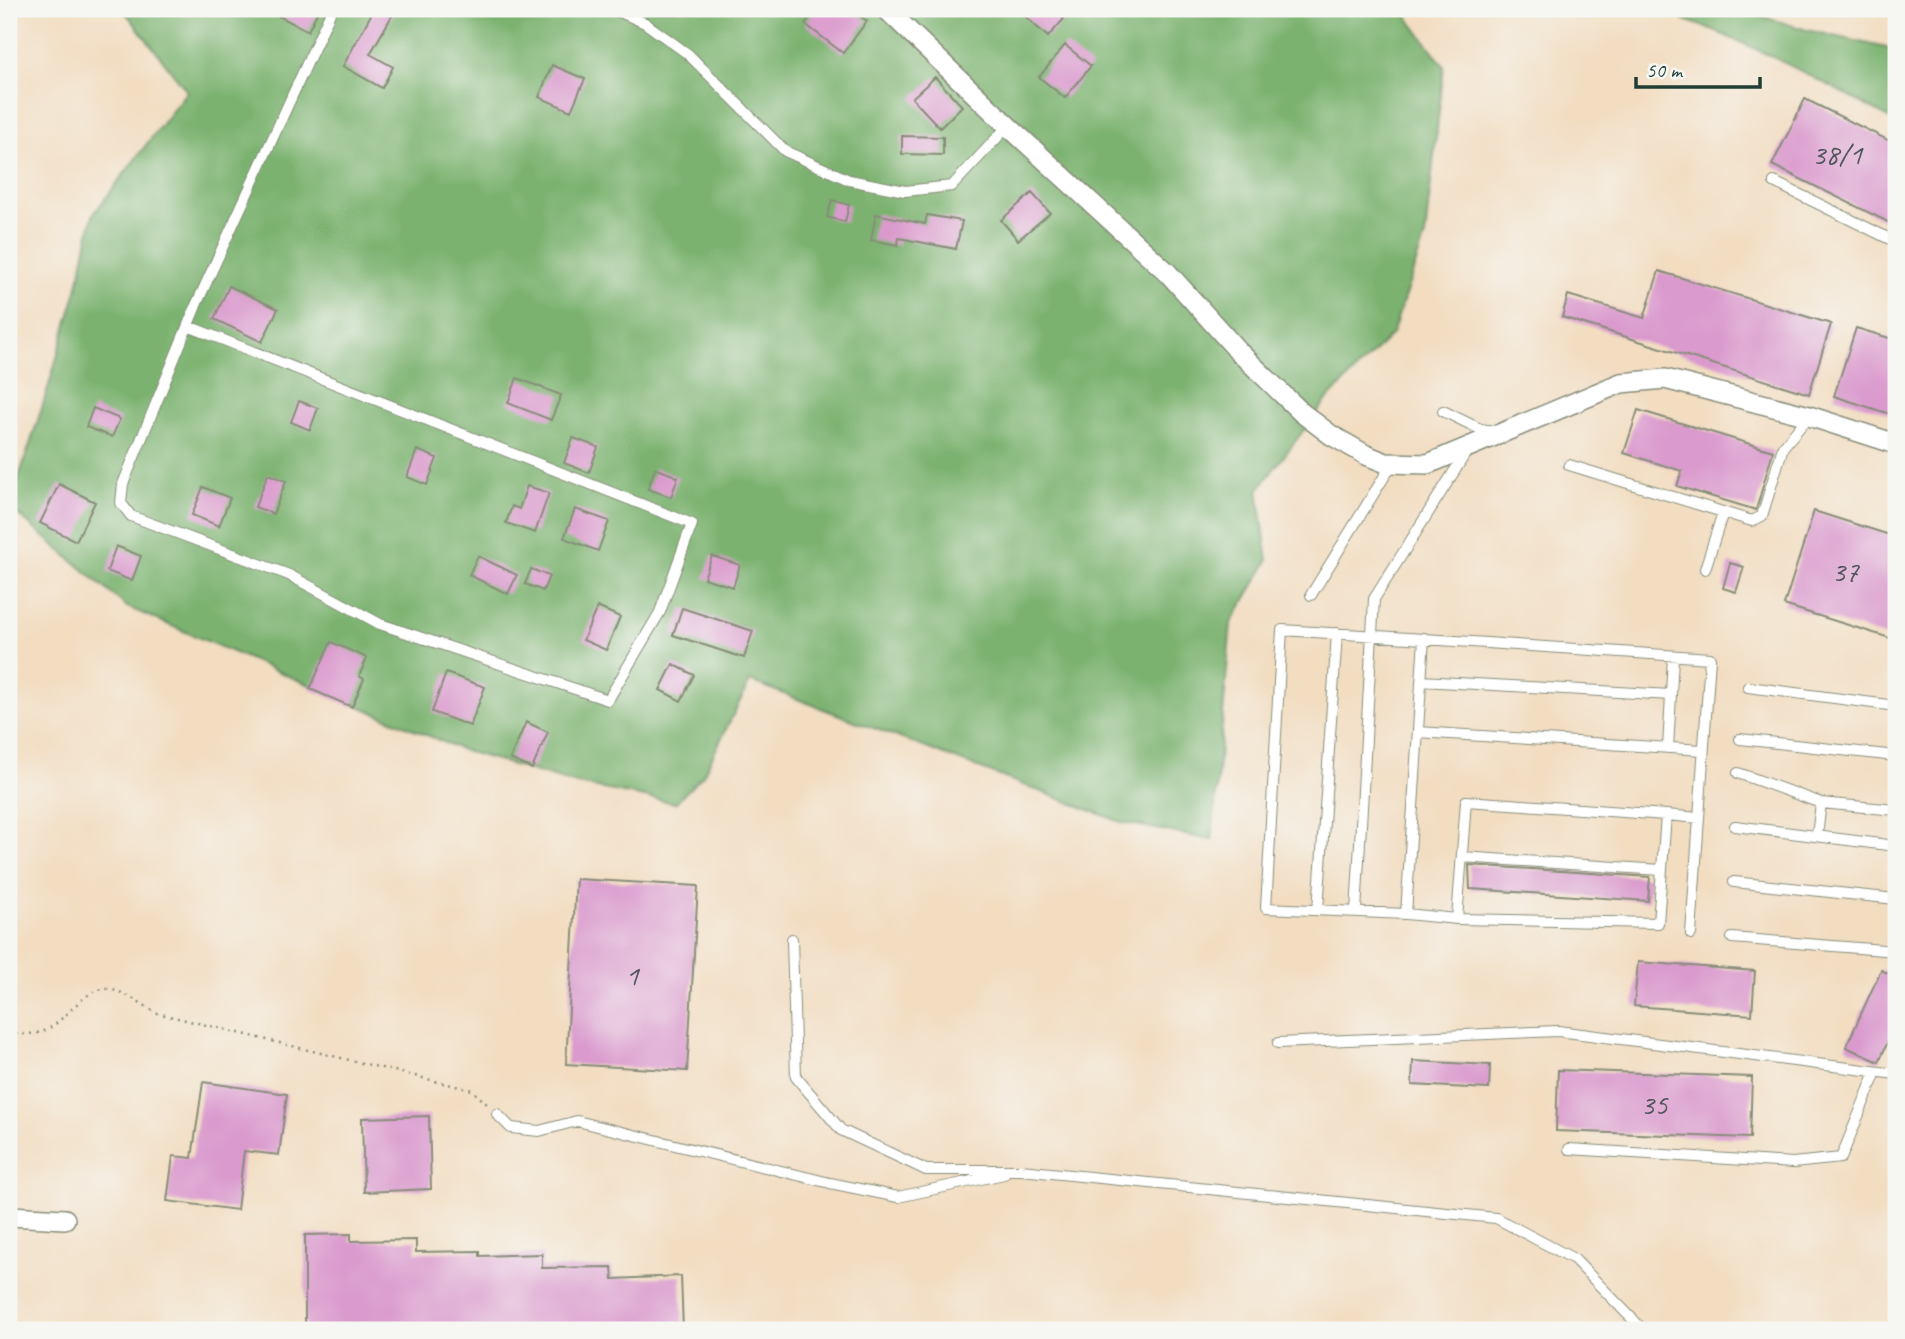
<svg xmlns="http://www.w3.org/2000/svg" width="1905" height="1339" font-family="Caveat,sans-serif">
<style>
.forest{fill:#7cb270;stroke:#4e7852;stroke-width:2}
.building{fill:#da9acd}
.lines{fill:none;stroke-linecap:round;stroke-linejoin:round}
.service-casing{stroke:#888d7a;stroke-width:12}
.minor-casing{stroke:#888d7a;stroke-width:22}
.path{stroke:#888d7a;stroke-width:2.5;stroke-dasharray:2 5;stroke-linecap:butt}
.service{stroke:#fff;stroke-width:10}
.minor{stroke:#fff;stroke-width:19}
.labels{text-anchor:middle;stroke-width:6;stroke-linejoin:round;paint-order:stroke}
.number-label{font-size:30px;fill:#4e545a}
</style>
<rect width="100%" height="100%" fill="#f6f6f2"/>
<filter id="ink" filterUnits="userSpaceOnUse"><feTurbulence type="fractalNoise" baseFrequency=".0143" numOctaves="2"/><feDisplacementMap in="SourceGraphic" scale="14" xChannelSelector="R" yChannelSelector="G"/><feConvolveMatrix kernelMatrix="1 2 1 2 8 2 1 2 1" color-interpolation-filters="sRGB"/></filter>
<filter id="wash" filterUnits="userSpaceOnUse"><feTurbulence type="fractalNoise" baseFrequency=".00686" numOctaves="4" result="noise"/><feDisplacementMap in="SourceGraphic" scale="28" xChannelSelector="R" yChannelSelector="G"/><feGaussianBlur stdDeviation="1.57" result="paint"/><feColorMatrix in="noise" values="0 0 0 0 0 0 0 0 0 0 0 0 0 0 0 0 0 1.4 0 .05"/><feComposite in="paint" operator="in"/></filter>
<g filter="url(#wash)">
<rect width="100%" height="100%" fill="#f2ddc1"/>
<!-- forest -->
<path class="forest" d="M123,9H1397L1406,15L1444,66L1425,236L1392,334L1326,401L1258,490L1268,561L1231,623L1212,840L1121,822L750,681L703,775L675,803L577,784L462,750L127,607L9,507L43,405L77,290L93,215L187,91Z
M1652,9H1739L1807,30L1896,50V122C1818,79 1738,35 1652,9Z"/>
<g id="blocks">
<!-- building -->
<path class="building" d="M265,9H319L308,31Z
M374,9H396L370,54L393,67L382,88L343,66Z
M816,9H850L867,21L843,53L805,24Z
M1017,9H1053L1064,19L1048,37Z
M1065,45L1091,66L1065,98L1039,77Z
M552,65L585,79L571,111L539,97Z
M935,77L962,106L940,128L912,98Z
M1805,99L1896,144V226L1772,165Z
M902,136L943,137V155L902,154Z
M1032,193L1050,213L1018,240L1001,220Z
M832,200L849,205L845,222L827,217Z
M876,214L925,224L927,215L962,221L956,249L899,238L898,245L871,240Z
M1659,271L1831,324L1809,394L1562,317L1568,295L1644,318Z
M229,286L278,309L262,342L214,319Z
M1856,328L1896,340V416L1834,396Z
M517,378L561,395L551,420L508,403Z
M299,401L318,408L310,430L291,422Z
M93,408L120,419L112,437L86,427Z
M1638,410L1773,451L1756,510L1677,486L1682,471L1624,453Z
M573,438L598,447L589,473L564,463Z
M417,450L437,458L427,485L407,477Z
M655,468L678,477L671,497L648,489Z
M268,474L286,481L273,514L255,507Z
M59,484L95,502L76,541L40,523Z
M527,486L549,493L535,533L506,523L512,506L519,509Z
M203,487L230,498L219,526L192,515Z
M575,509L609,521L598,551L564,538Z
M1814,511L1896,537V640L1784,605Z
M116,546L141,556L132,581L107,571Z
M478,556L517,575L508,594L469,575Z
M712,556L740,565L733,587L704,578Z
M1730,563L1744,567L1736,592L1723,588Z
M531,569L549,576L543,591L525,584Z
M597,607L620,617L606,650L583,640Z
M682,608L753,631L744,658L673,635Z
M331,642L367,658L359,676L364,679L352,707L310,689Z
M673,664L694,675L681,701L660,690Z
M446,673L485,687L470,726L432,712Z
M526,722L548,732L532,769L510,759Z
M1469,865L1650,877L1648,901L1470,889Z
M576,879L698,886L687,1071L566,1064Z
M1638,962L1755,971L1752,1015L1634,1006Z
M1881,970L1896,977V1023L1879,1062L1846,1047Z
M1413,1061L1490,1065L1489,1089L1412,1085Z
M1558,1070L1752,1077L1750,1138L1556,1131Z
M203,1082L287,1094L279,1155L244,1151L237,1210L167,1201L173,1156L192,1158Z
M429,1116L431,1189L364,1192L362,1118Z
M351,1234V1241L416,1240V1252L480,1251V1256L542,1254V1268L612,1267L613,1279L681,1276L683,1330H305V1235Z"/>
</g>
</g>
<g filter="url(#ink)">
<use href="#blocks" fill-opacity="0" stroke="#888d7a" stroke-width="2"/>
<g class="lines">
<defs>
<path id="service" d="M613,9L645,23L688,54L785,151L849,180L905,191L952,186L1008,126
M1774,182L1896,242
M188,326L692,524L660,612L608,700L380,624L289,575L131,516L121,503L123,484L197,303L332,9
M1443,411L1480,429L1495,431
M1569,465L1752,521L1762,516L1783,447L1809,416
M1705,569L1723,512
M1311,595L1392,464
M1424,638L1406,914L1266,908L1282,630C1425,638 1567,649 1710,658L1691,934
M1421,681L1671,695L1668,748
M1748,687L1896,706
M1671,695L1673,656
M1418,732L1703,750
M1740,739L1896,756
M1738,773L1821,803L1896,810
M1666,815L1699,818
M1735,826L1896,846
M1817,836L1821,803
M1462,857L1662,870
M1734,882L1896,899
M1318,910L1337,633
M1356,912L1374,599L1467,451
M1406,914L1457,919L1658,923L1666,815L1466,801L1457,919
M1732,938L1896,951
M792,939L796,1077L841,1130L926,1170H1021L1496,1218L1574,1259L1643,1330
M1278,1043L1558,1031L1896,1074
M497,1114L511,1128L539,1131L577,1121L830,1183L898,1197L1004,1174
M1569,1149L1793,1163L1841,1158L1876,1072"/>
<path id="minor" d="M886,9L1008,126L1168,273L1238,351L1302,413L1331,435L1366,455L1386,463L1428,464L1621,383L1665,379L1809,416L1896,444
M9,1216L65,1219"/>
</defs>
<!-- service casing -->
<use href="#service" class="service-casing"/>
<!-- minor casing -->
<use href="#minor" class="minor-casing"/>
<!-- path -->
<path class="path" d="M9,1033C19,1034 31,1035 41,1032C64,1025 84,986 108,989C124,991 143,1005 157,1013L472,1090L488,1105"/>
<!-- service -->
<use href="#service" class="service"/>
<!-- minor -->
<use href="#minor" class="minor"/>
</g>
</g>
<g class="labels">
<!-- number labels -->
<g class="number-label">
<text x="1837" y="164">38/1</text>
<text x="1845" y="581">37</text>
<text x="632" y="985">1</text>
<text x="1654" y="1114">35</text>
</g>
</g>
<!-- margin -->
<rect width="1905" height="1339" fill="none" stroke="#f6f6f2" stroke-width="35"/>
<!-- scale -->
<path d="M1636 77v10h124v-10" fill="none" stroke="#1f3d34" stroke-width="3.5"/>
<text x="1646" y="77" font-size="21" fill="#1f3d34" stroke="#f6f6f2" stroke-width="5" paint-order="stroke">50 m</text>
</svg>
